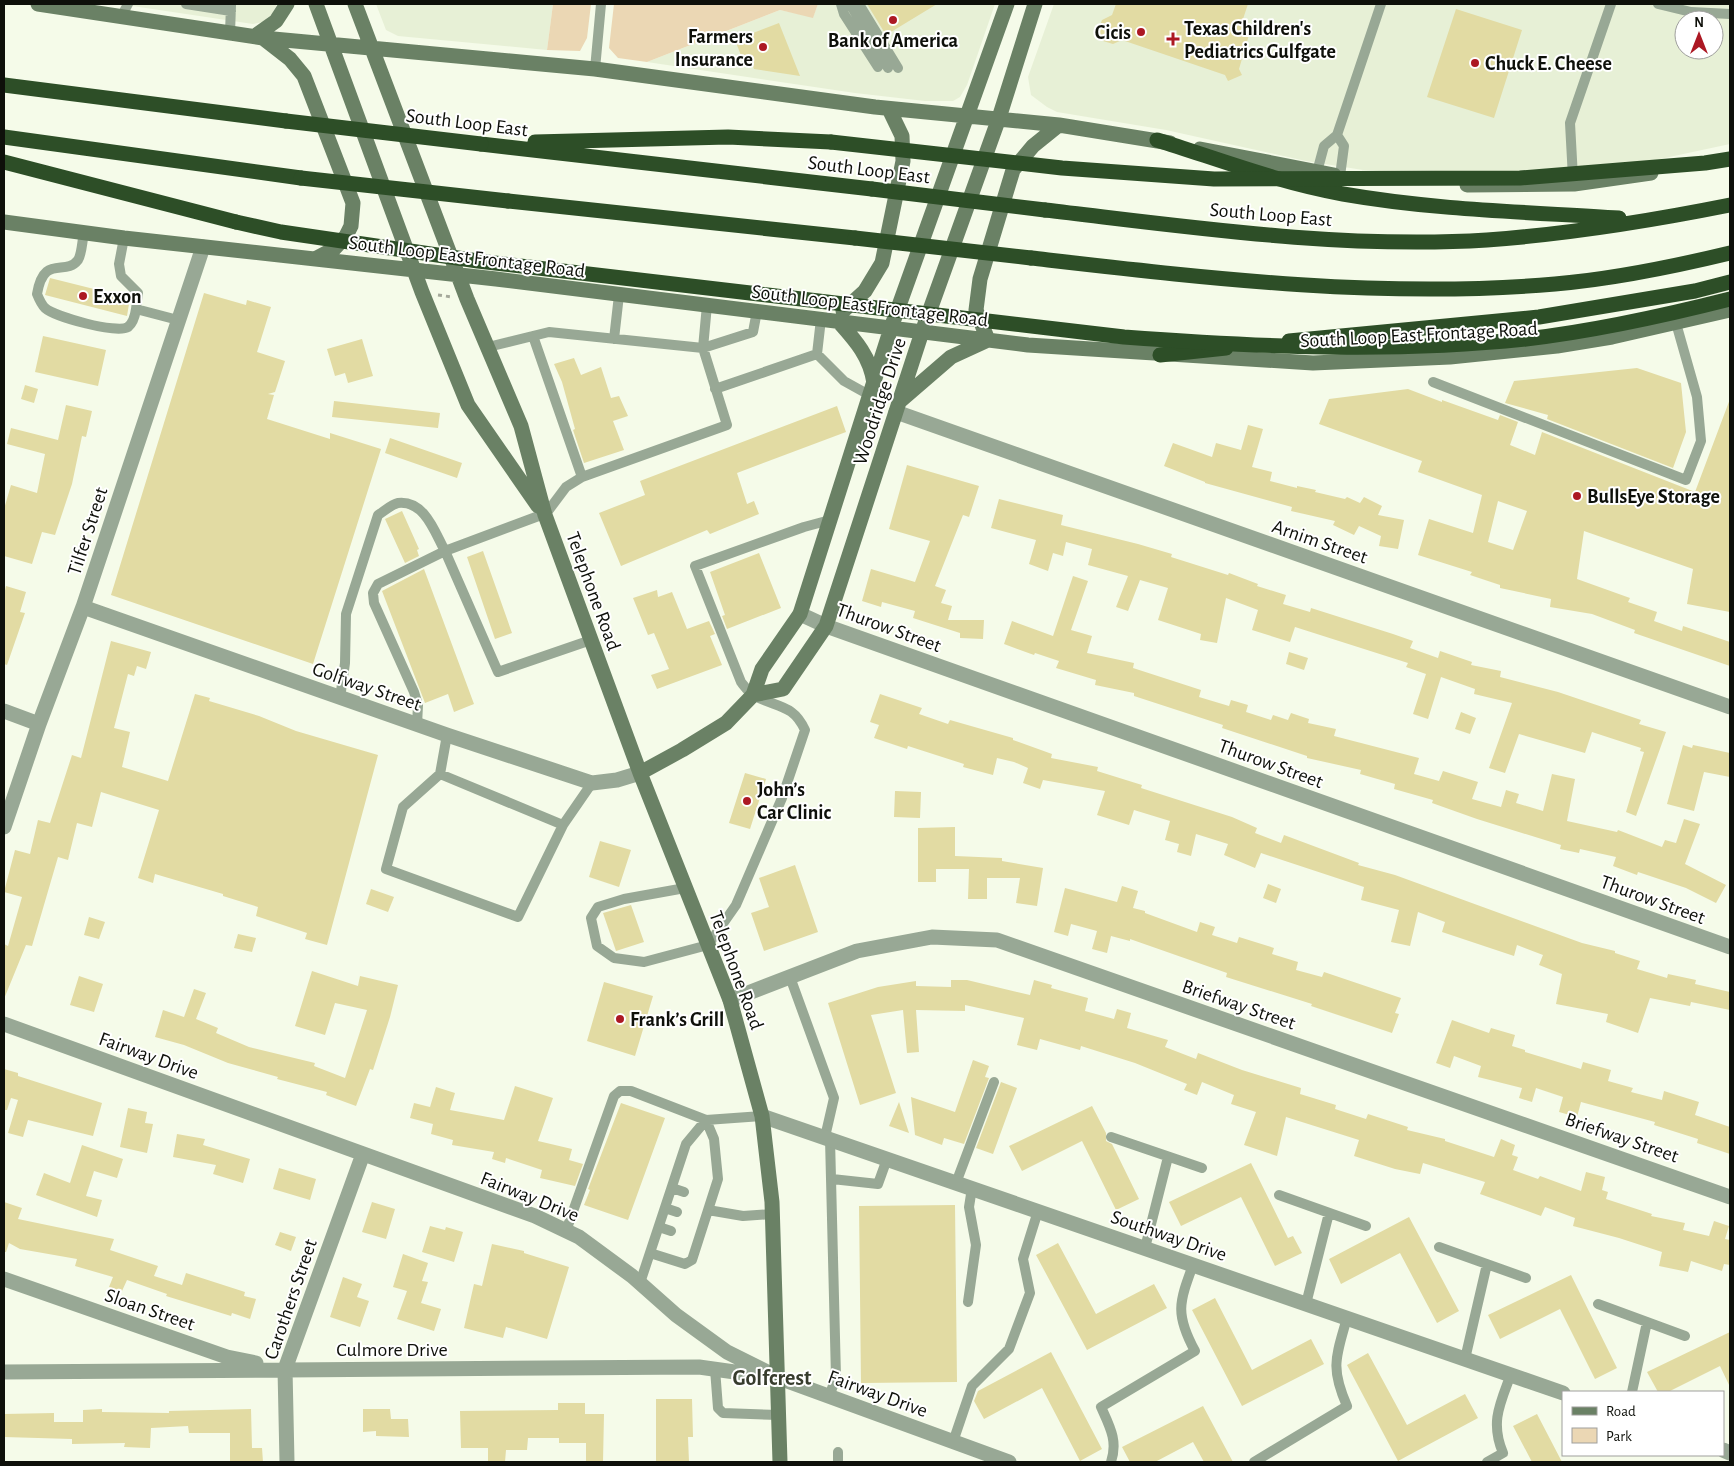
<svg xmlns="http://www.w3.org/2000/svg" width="1734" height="1466" font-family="'Alegreya Sans',sans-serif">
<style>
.built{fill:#e7f0d6;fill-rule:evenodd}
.green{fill:#ebd7b4}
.building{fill:#e2dba3;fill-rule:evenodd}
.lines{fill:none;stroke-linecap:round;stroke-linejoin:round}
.path{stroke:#a5a99b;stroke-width:3;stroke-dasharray:4 4;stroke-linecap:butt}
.lane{stroke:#98a895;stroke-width:10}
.street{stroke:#98a895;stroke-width:15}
.secondary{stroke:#6a8165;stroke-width:15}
.highway{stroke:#2d4e27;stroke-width:15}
.highway-bridge{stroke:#2d4e27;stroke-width:15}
.poi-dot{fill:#ac1823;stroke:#fff;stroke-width:2}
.labels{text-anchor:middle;stroke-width:4;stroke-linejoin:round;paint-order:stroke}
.poi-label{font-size:20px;font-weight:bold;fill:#0e100a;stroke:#fff;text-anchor:start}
.street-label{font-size:20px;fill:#0e100a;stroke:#fff}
.quarter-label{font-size:22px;font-weight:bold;fill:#373c2d;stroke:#fff}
</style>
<rect width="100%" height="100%" fill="#f5fbe9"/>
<!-- built -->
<path class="built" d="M119,4H277L272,14L263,22L253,24Z
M376,4H553L547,50L398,36L386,30Z
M818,4H995L967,85L960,97L953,101H925L855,93L647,62L780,10L813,17Z
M1054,4H1730V144L1618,168L1441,175L1363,170L1306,161L1166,130L1057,112L1047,107L1031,95L1028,77ZM1684,20H1714V50H1684Z"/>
<!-- green -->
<path class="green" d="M553,4H591L587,38L580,51L547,50Z
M614,4H818L813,18L780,10L647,62L618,58L609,48Z"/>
<!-- building -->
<path class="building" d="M867,4H937L886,35Z
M1116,4H1248L1241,25L1251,28L1239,69L1242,75L1228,81L1225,75L1122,40L1113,44L1103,41L1098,31L1102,20L1112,15Z
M1456,9L1522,30L1494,118L1427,97Z
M779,23L800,76L754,69L749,55L742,58L735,40Z
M50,278L130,298L127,316L45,295Z
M204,293L246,305L247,300L271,307L257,352L285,361L275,392L268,394L274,395L267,419L330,439V433L381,449L313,664L111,595Z
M43,336L106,350L98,386L35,372Z
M362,339L373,376L348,383L345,373L335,376L327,349Z
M574,358L581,375L601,367L611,398L619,396L628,416L613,421L624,450L584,463L573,430L575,429L562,382L554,364Z
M1637,368L1681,383L1686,432L1673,468L1547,419L1548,415L1505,403L1514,381Z
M25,385L38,389L34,403L21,399Z
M1408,389L1442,402V400L1498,420L1500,415L1518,422L1510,445L1535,455L1542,432L1695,492L1730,399V612L1687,604L1693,569L1584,531L1577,579L1630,598L1628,602L1657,612L1654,621L1682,631L1683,626L1730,642V666L1634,633L1635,630L1592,614L1550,607L1551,599L1500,588V585L1470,575L1472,572L1418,555L1429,519L1473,533L1482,495L1418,472L1422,461L1319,424L1329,399ZM1498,501L1527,511L1513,550L1488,542Z
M334,401L440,413L438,428L332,417Z
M66,405L92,411L86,437L82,436L72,484L55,535L42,532L32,564L4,556V509L11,485L37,493L45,454L7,444L11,428L58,440Z
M837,406L846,432L737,473L747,504L754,501L759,514L710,534L707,530L621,566L599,513L645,495L640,481Z
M1248,425L1263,429L1252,467L1272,472L1270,481L1297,488V486L1316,490L1315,492L1345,499L1347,497L1360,503L1364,497L1382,506L1378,515L1404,520L1398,549L1379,546L1381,536L1359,526L1354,535L1333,525L1335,521L1291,511L1292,507L1205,483V482L1164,466L1173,443L1212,457L1216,443L1241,450Z
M390,438L462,463L457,478L385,453Z
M907,465L979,486L969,517L963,515L935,586L946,590L941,603L952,606L948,620H984L983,639L960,638V633L913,618L915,611L882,602L881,607L862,601L871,569L915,582L930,541L889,529Z
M999,499L1063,515L1061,525L1138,544L1172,554L1171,557L1228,575L1229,573L1258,584L1257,586L1286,595L1283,604L1310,612L1311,608L1393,634L1413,641L1410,648L1438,658L1440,651L1472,662L1471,665L1501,671L1500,677L1558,692L1641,720L1639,724L1666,732L1636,816L1626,812L1644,752L1640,751L1641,748L1592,732L1585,753L1519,734L1505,773L1489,768L1512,703L1474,694L1475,689L1441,677L1428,719L1413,714L1426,674L1406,667L1408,663L1295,627L1290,642L1252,630L1258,610L1226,598L1217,643L1200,640L1201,634L1158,620L1168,588L1140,580L1128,611L1116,607L1128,576L1088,565L1092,549L1066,542L1063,556L1053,553L1048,571L1029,564L1036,540L991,528Z
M402,511L419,549L417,550L419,556L405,563L385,519Z
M483,551L512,633L495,639L467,557Z
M759,553L781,608L727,629L722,616L725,615L710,572Z
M424,569L474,704L454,712L448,694L425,703L382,591Z
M1073,576L1088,581L1071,630L1092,636L1087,653L1134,663L1133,668L1201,690L1199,697L1229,706L1231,700L1248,705L1246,712L1271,720L1273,715L1288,720L1291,713L1309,719L1308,723L1336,729L1334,736L1419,758L1414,774L1439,781L1443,771L1478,782L1472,799L1501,807L1506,790L1519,794L1516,803L1543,811L1552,774L1575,779L1567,821L1617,832L1618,830L1662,847L1665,840L1676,843L1684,819L1700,824L1685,864L1726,885L1716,903L1686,888L1638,872L1637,875L1613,866L1616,857L1580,849L1579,853L1560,849L1561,845L1477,819L1432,803L1433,800L1394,789L1395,784L1360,774L1361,770L1307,758V756L1222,728L1223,725L1134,696V693L1095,685L1096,680L1056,668L1059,661L1035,653L1034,655L1004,644L1012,621L1053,636Z
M6,586L26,592L20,612L25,613L7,665L4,664V595Z
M657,590L658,597L672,592L687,629L709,621L715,634L710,636L722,665L657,689L651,675L669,669L654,633L648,635L633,598Z
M111,641L151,652L146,669L137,666L134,676L128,674L114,728L130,732L122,767L168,781L195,694L210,698L209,701L259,716L296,731L378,755L327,945L305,939L307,933L256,916L258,907L223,896V894L155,874L153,883L138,878L159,810L101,792L92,827L77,823L68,860L58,857L32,946L26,945L4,999V944L8,946L22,897L4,892L15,850L30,854L38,820L50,823L72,755L81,758Z
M1289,652L1308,658L1304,670L1286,664Z
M880,694L922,708L919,714L948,724L950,720L1013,738V740L1052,754L1051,758L1098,767L1097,771L1142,785L1141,788L1232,817L1257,828L1255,833L1281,843L1284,835L1359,863L1358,865L1395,875L1582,943L1615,951V953L1640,961L1637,969L1667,978L1668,974L1696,980L1695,984L1730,992V1010L1691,1002L1690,1006L1650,998L1638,1033L1606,1022L1608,1014L1556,1004L1562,974L1539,965L1543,955L1517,945L1514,956L1442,932L1445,922L1418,912L1410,946L1391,942L1399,910L1361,900L1364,887L1261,853L1255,868L1224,855L1228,844L1196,834L1191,856L1177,852L1179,844L1165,840L1170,821L1134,810L1129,825L1097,815L1105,791L1043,780L1040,789L1023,783L1028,768L1014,762L997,758L993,775L963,767L964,764L908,746L907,749L874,738L879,725L870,722Z
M1461,712L1476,718L1470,734L1455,729Z
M1683,745L1692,748L1693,745L1730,753V777L1704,772L1694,811L1667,804Z
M745,773L766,779L750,829L729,823Z
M895,791L921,792L920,818L894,817Z
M955,827V856L1002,858V861L1043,868L1037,906L1016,903L1020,878H987V899H968L969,869H936V882H918V828Z
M600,841L631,850L619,887L589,877Z
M795,865L818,932L764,951L751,913L769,907L759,878Z
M1268,884L1281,889L1276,903L1263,898Z
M1122,886L1138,891L1133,908L1145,911V913L1197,932L1200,922L1215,927L1212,935L1237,943L1239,937L1274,948L1272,954L1298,962L1296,970L1322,977L1324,972L1401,998L1395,1013L1399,1014L1392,1033L1311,1006L1312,1004L1226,977L1227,973L1130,939V941L1111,936L1107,953L1092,949L1097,931L1071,924L1068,936L1054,932L1065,888L1117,902Z
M371,889L394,897L388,912L366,904Z
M631,905L644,942L616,951L603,913Z
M89,917L105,922L99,939L84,935Z
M238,934L256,938L252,952L234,948Z
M312,971L358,986L360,976L398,985L390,1017L373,1070L370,1069L356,1106L326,1095L327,1092L277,1079L278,1077L228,1063L184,1045L155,1037L163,1010L184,1017L194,989L206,993L196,1019L218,1028L216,1033L249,1047L315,1063L314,1066L345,1078L367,1010L335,1003L325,1035L295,1026Z
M79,976L103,984L94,1012L70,1005Z
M951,980H967L1030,995L1034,980L1052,985L1051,988L1088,998L1085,1011L1114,1019L1117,1009L1131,1013L1127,1028L1168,1040L1165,1047L1196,1059L1198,1053L1242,1070L1301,1088L1300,1094L1336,1105L1335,1109L1366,1119L1368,1114L1408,1127L1407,1130L1445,1139V1141L1494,1157L1501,1139L1515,1145L1512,1155L1518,1157L1513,1170L1538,1179L1540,1176L1581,1191L1586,1172L1605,1177L1602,1190L1608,1192L1606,1199L1652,1214L1651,1216L1685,1223L1683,1230L1709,1236L1714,1221L1729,1226L1725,1239L1730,1240V1265L1724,1264L1722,1271L1691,1261L1688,1272L1659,1266L1662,1252L1619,1238L1573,1226L1575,1218L1545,1207L1541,1216L1480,1194L1485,1182L1423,1163L1420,1174L1395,1169L1354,1156L1359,1140L1286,1117L1277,1156L1244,1145L1256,1112L1231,1104L1234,1095L1202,1082L1197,1095L1184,1090L1187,1084L1135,1063L1081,1046L1080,1050L1040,1039L1037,1050L1017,1045L1024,1018L965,1005V1011L916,1010L919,1052L907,1053L903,1010L871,1015L896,1093L860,1105L828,1003L878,987L916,981V986L951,987Z
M604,982L653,996L635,1056L587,1041Z
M1452,1020L1489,1033L1491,1028L1515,1035L1512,1046L1525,1050V1052L1581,1069L1583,1062L1611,1070L1608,1081L1633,1088L1631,1092L1662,1100L1664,1091L1699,1102L1695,1115L1730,1127V1154L1697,1143L1698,1139L1654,1125L1655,1122L1581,1102L1577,1117L1559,1112L1563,1097L1536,1088L1532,1102L1519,1098L1522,1088L1478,1077L1481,1066L1454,1056L1450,1068L1436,1063Z
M973,1060L989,1066L985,1077L989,1078L964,1144L944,1138L942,1145L915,1135L911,1097L955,1112Z
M4,1069L18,1073V1076L102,1103L93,1136L28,1120L23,1137L8,1133L18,1100L11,1098L7,1110H4Z
M1001,1082L1017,1088L993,1154L976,1148Z
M515,1086L553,1098L538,1141L572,1149L569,1160L583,1164L575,1186L540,1178L542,1170L506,1158L505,1163L492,1159L494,1152L452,1145L453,1140L431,1134L433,1124L410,1118L414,1103L430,1107L436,1087L455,1093L450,1110L504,1120Z
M899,1102L909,1133L889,1126Z
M621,1103L665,1118L628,1220L584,1205L590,1190L588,1189Z
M1092,1106L1106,1133V1141L1112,1144L1139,1199L1116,1210L1082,1141L1022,1171L1009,1146Z
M128,1108L147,1112L145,1123L153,1124L147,1153L120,1147Z
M177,1134L205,1139L203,1145L250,1159L243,1183L213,1174L216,1165L173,1157Z
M82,1145L123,1159L117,1178L94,1171L86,1196L102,1200L97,1217L36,1195L44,1173L70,1183Z
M1251,1163L1288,1238L1293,1236L1302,1253L1275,1266L1241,1197L1181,1226L1169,1202Z
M279,1168L316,1179L310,1200L273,1189Z
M4,1202L22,1208L18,1219L114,1239L110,1250L158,1266L154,1276L182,1285L186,1273L245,1292L244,1296L256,1299L250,1319L232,1313L231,1316L166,1296L167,1294L127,1280L122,1291L109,1287L113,1277L75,1266L77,1259L20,1249L9,1243L6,1252H4Z
M372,1202L395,1209L386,1239L362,1232Z
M955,1205L957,1382L861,1383L859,1206Z
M1409,1217L1459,1311L1437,1323L1400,1253L1341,1284L1329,1259Z
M430,1226L445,1230L446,1227L463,1232L454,1262L422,1252Z
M280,1232L296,1237L291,1251L275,1245Z
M1058,1243L1096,1314L1154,1284L1167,1308L1087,1350L1036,1255Z
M492,1244L524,1251V1253L569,1267L547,1339L506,1327L503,1338L464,1328L474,1284L482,1286Z
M403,1254L428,1263L422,1281L428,1282L421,1303L441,1309L434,1331L397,1319L407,1291L393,1287Z
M1571,1275L1617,1368L1595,1379L1560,1309L1500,1339L1488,1315Z
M343,1277L362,1284L357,1297L369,1301L360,1327L330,1317Z
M1215,1298L1252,1370L1311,1339L1324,1364L1242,1406L1192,1310Z
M1730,1332V1387L1720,1366L1668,1392H1658L1647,1372Z
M1051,1352L1102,1449L1080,1461L1042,1388L984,1419L974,1401L978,1391Z
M1368,1353L1407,1425L1465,1394L1478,1418L1398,1461L1347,1365Z
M656,1399H692L693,1437H688L689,1462H656Z
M558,1403H585V1414H604L603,1462H586V1443H559V1438H528L527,1450H506L505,1462H488V1448H461L460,1411L558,1410Z
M1203,1406L1233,1462H1204L1193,1442L1155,1462H1130L1122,1447Z
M102,1409V1412L169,1413V1411L251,1409L252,1448H262L263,1462H230V1433H189L188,1426L151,1428L150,1448L124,1447L125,1443L72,1444V1439L4,1437V1414L54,1413V1422H83V1410Z
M363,1409H390L391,1419H408L409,1437L376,1436V1431L363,1432Z
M1537,1414L1562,1462H1532L1513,1426Z"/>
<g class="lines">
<!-- path -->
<path class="path" d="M438,295L452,297"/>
<!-- lane -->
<path class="lane" d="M186,4L231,11
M841,4L844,14L878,67
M850,4L888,68
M859,4L898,68
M1658,4L1691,12L1730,14
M121,17L128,4
M230,33L231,5
M595,69L601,4
M1337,135L1344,146L1340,176
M1317,172L1324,146L1337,135L1381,4
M1573,178L1570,123L1611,4
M84,233C82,241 82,254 78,260C65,277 44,253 37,294C39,299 41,304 45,308C55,317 117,334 128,327C133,323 135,316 136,309L178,320
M124,238L119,264L121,276L138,293L136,309
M533,336L582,477
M614,339L619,295
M488,347L549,332L703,348L753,332L757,311
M817,354L844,381L871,396
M1433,382L1686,480L1701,441L1697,397L1676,323
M715,389L817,354L821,319
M544,514L445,551L498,672L591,640
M545,515L566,487L582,477L727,425L703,348L707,305
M340,698L345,663L346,614L378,515C383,512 392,504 398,503C425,500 435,533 445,551L378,584L373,593L374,603L414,692L418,705L417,725
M447,735L440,774L403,807L386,869L518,917L563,825L592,783
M440,774L563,825
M685,888L624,899L598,907L591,918L597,946L614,958L644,962L708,945L736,905L782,798L805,730C793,704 778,708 755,696C749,693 745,687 741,682L695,566L804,527L830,520
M790,977L834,1098L825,1137
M1111,1137L1202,1168
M832,1179L878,1184L887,1159
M956,1183L994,1082
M672,1188L684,1192
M1279,1195L1366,1226
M665,1208L677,1212
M708,1210L743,1216L773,1214
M659,1227L671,1231
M566,1231L614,1096L620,1091H631L706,1120L762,1116
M1439,1247L1526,1278
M1145,1248L1168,1157
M640,1283L686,1144L706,1120L714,1139L718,1179L692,1260L685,1264L650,1253
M968,1302L976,1245L969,1207L972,1188
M1306,1304L1329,1213
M1598,1304L1685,1336
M1465,1359L1487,1264
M715,1369L718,1408L723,1413L779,1415
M1632,1392L1647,1322
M829,1397L836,1377L830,1139
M953,1442L972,1386L1009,1349L1030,1293L1023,1259L1038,1211
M838,1452V1462
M1111,1462C1118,1441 1110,1427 1101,1407L1195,1351C1175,1314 1179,1303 1193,1265
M1254,1462L1347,1406C1330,1367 1336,1357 1347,1318
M1487,1462L1503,1453C1490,1422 1500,1404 1511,1374"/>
<!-- street -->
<path class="street" d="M896,412L1730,707
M83,607L447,735L592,783L617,780L640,773
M800,614L826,626L1730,947
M4,711L39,724
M4,827L39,724L83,607L203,247
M730,1000L857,951L932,937L997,940L1730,1197
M4,1024L535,1216L579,1237L632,1276L676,1315L727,1352L779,1378L1009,1462
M762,1116L1563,1393
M4,1279L227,1357L256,1363
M4,1372L699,1367L764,1376
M1723,1450L1730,1453
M287,1462L285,1369L363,1154"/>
<!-- secondary -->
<path class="secondary" d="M38,4L263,38L595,69L875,107L1059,125L1170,143
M316,4L422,292L468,405L538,506
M355,4L467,299L521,426L545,515L640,773L730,1000L762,1116L772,1202L780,1462
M255,36L276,21L287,4
M263,38L290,59L304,76L353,203L351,226L346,236L334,249L317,258
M1200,149L1334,175
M1467,185L1574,184L1651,173
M4,222L124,238L496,279L1028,345L1313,363L1450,357L1557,346L1612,337L1730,310
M843,311L865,291L882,263L903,161L902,136L889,109
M838,321C855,340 870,356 874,383
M900,401L951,357L988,340L976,310L980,279L1013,170L1033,146L1059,125
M753,695L783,689L826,626L922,332L999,118L1035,4
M640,773L682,750L726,723L753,695L762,669L800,614L891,328L1007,4"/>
<!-- highway -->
<path class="highway" d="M4,85L286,121
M4,137L301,178
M1157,140C1218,159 1280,183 1343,194C1434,210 1527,212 1619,218
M535,142L728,137L831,142
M481,144L872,189
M4,162L236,222
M508,201L855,238
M1045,210C1191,227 1339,249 1487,240C1569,234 1650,221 1730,205
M1031,258C1206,278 1379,299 1555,284C1615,279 1672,267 1730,253
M1289,341L1539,317L1695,291L1730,282
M1160,355L1226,348"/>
<!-- highway-bridge -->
<path class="highway-bridge" d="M286,121L481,144
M831,142L1062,168L1214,179L1520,178L1705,163L1730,159
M301,178L508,201
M872,189L1045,210
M236,222L281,232L478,261L1124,337C1258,347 1392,353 1526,339C1595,331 1663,316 1730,299
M855,238L1031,258"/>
</g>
<!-- markers -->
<g class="poi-dot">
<circle cx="893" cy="20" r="5"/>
<circle cx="1141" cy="32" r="5"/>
<path d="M1170.5 31.5h5v5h5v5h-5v5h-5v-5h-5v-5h5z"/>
<circle cx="763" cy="47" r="5"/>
<circle cx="1475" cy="63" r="5"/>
<circle cx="83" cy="296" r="5"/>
<circle cx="1577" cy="496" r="5"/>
<circle cx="747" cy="801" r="5"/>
<circle cx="620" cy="1019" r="5"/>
</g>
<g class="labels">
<!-- poi labels -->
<g class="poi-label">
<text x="1184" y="35">Texas Children's<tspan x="1184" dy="23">Pediatrics Gulfgate</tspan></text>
<text x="1131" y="39" text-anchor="end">Cicis</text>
<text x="753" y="43" text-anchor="end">Farmers<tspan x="753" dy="23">Insurance</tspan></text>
<text x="893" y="47" text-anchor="middle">Bank of America</text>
<text x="1485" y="70">Chuck E. Cheese</text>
<text x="93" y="303">Exxon</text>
<text x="1587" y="503">BullsEye Storage</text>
<text x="757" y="796">John’s<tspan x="757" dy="23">Car Clinic</tspan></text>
<text x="630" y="1026">Frank’s Grill</text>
</g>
<!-- street labels -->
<g class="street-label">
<text transform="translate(467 122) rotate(7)" y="7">South Loop East</text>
<text transform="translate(869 169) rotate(7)" y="7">South Loop East</text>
<text transform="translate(1271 214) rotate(5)" y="7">South Loop East</text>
<text transform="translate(467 256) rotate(7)" y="7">South Loop East Frontage Road</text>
<text transform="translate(870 305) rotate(7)" y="7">South Loop East Frontage Road</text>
<text transform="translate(1419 334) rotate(-3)" y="7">South Loop East Frontage Road</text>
<text transform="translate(879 401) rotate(-72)" y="7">Woodridge Drive</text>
<text transform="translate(87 531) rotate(-72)" y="7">Tilfer Street</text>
<text transform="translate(1320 541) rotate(19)" y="7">Arnim Street</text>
<text transform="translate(594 591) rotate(70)" y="7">Telephone Road</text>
<text transform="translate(889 627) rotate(20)" y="7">Thurow Street</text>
<text transform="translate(367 686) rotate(19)" y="7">Golfway Street</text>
<text transform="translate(1271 763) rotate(20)" y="7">Thurow Street</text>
<text transform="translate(1653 899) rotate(20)" y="7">Thurow Street</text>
<text transform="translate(737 970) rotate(70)" y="7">Telephone Road</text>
<text transform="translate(1239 1004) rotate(19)" y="7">Briefway Street</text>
<text transform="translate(149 1055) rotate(20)" y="7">Fairway Drive</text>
<text transform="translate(1622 1137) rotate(19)" y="7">Briefway Street</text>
<text transform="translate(530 1196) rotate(22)" y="7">Fairway Drive</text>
<text transform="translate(1169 1235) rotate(19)" y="7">Southway Drive</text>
<text transform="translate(290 1299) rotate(-71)" y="7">Carothers Street</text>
<text transform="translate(150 1309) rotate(19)" y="7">Sloan Street</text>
<text x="392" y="1356">Culmore Drive</text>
<text transform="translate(878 1393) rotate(20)" y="7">Fairway Drive</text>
</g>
<!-- quarter labels -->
<g class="quarter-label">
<text x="772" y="1385">Golfcrest</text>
</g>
</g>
<!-- border -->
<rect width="1734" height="1466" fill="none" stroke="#0e100a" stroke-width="10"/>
<!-- legend -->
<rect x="1562" y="1391" width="162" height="65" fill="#ffffff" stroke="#9f9f9d"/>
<rect x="1572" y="1407" width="25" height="8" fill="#6a8165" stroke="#9f9f9d"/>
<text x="1606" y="1416" font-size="15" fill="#0e100a">Road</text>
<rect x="1572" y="1428" width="25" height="15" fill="#ebd7b4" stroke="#9f9f9d"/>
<text x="1606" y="1441" font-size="15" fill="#0e100a">Park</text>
<!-- north arrow -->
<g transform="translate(1699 35)"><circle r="24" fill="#ffffff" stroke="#9f9f9d"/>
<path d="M0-4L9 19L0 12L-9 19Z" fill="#ac1823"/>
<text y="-8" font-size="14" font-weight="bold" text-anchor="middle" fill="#0e100a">N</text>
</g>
</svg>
